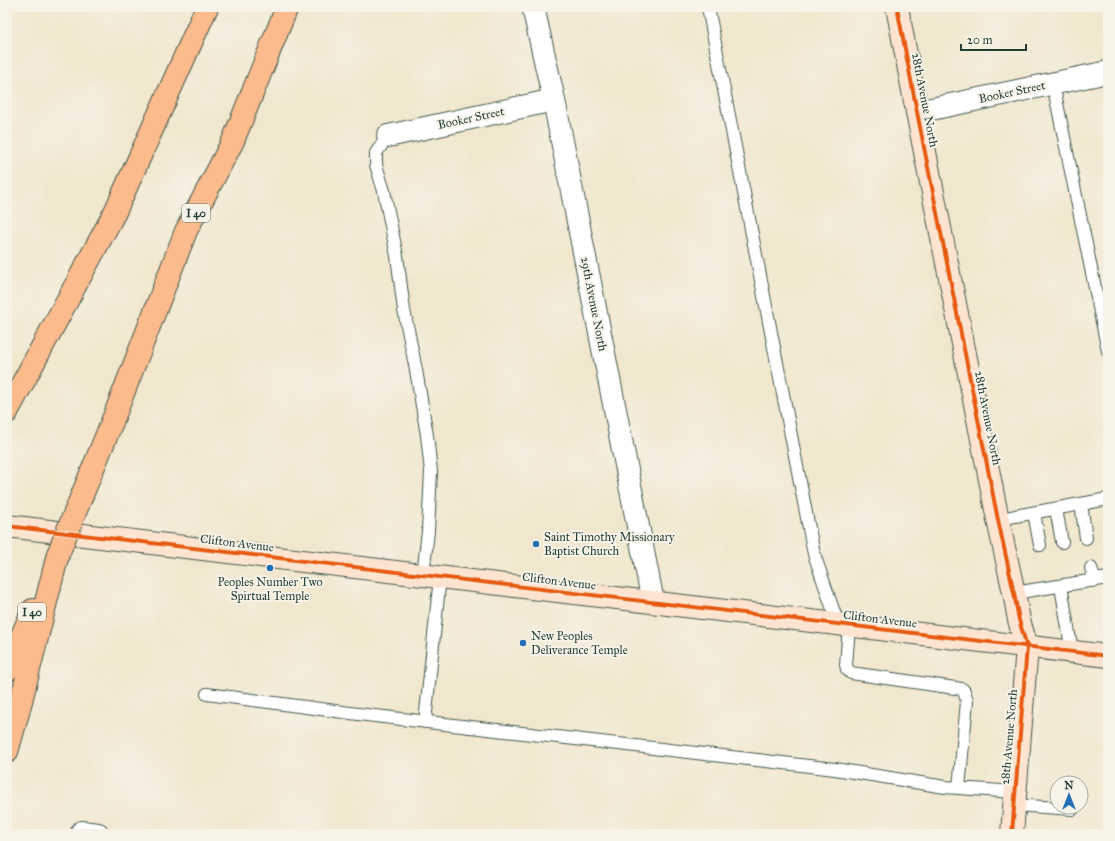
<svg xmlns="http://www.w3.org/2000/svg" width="1115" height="841" font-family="'IM FELL Great Primer',serif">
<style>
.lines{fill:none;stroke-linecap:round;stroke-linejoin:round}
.lane-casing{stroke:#3e564b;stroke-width:14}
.street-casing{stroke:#3e564b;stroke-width:24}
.secondary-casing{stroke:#3e564b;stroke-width:24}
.highway-casing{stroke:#3e564b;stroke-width:24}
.lane{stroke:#fff;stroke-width:12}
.street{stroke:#fff;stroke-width:22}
.secondary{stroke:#fde4d1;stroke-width:22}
.highway{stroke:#fbbb8c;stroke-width:22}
.highway-bridge-casing{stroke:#3e564b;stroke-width:24;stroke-linecap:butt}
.highway-bridge{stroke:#fbbb8c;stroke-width:22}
.cycleway-casing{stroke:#f7f3e8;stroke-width:6}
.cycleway{stroke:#e8590c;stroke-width:4}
.poi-dot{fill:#1f6fb2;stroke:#f7f3e8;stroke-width:1.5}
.labels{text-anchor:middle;stroke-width:4;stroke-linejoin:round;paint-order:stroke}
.shield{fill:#f7f3e8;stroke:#60746a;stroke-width:1}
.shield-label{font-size:11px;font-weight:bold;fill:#1f3d34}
.street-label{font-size:12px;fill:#1f3d34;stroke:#f7f3e8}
.poi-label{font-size:12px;fill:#1f3d34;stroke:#f7f3e8;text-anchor:start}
</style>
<rect width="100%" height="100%" fill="#f7f3e8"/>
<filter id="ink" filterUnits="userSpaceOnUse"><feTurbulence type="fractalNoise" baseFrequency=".025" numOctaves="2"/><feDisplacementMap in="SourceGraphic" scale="8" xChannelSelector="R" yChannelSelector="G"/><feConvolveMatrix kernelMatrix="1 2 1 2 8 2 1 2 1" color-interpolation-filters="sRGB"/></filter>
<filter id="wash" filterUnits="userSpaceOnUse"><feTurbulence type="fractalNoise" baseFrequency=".012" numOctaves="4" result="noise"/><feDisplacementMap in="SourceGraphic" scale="16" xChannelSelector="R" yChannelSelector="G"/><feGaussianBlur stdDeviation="0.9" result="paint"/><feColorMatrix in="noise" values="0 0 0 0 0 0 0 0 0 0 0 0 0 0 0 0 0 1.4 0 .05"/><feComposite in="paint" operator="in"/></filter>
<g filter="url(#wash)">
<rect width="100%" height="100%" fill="#f1e7ce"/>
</g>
<g filter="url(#ink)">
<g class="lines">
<defs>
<path id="lane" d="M708,7L814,554L838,624
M1053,84L1108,351
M388,136L376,153V165L384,191L397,256L404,310L416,370L427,435L431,472L428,531L423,575
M1081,504L1086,538
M1056,509L1062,542
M1034,513L1040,545
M998,520L1015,516L1108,499
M1091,568L1095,581
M1061,586L1072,652
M1014,593L1108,578
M849,626L846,665L847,669L851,673L962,689L964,691L967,701L959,788
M207,694L358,714L835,769L945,787L1015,792
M425,722L440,577
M1014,805L1073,809"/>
<path id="street" d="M533,7L554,100L653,602
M917,112L1108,72
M388,136L554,100
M82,832L98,834"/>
<path id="secondary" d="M897,7L917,112L998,520L1014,593L1019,620L1027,647L1012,834
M7,526L1108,656"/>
<path id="highway" d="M7,412L115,212L207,7
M112,422L186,231L233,141L287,7
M7,670L33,610
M7,752L18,713L58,554"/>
</defs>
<!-- lane casing -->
<use href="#lane" class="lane-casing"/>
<!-- street casing -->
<use href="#street" class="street-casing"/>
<!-- secondary casing -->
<use href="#secondary" class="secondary-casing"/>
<!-- highway casing -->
<use href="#highway" class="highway-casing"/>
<!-- lane -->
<use href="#lane" class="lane"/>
<!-- street -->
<use href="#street" class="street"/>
<!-- secondary -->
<use href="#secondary" class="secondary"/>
<!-- highway -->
<use href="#highway" class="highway"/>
<defs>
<path id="highway-bridge" d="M58,554L112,422"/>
</defs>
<!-- highway-bridge casing -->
<use href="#highway-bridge" class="highway-bridge-casing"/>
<!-- highway-bridge -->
<use href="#highway-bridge" class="highway-bridge"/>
<defs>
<path id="cycleway" d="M897,7L917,112L998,520L1014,593L1019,620L1027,647L1012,834
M7,526L1108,656"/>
</defs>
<!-- cycleway casing -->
<use href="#cycleway" class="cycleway-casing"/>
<!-- cycleway -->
<use href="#cycleway" class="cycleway"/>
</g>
</g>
<!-- markers -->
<g class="poi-dot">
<circle cx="536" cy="544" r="4"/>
<circle cx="270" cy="568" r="4"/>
<circle cx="523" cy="643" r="4"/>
</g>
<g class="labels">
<!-- shield labels -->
<g class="shield">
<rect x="182" y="204" width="28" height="18" rx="3"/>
<rect x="18" y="603" width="28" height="18" rx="3"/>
</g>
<g class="shield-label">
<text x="196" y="217">I 40</text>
<text x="32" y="616">I 40</text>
</g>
<!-- street labels -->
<g class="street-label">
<text transform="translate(1012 92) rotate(-12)" y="4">Booker Street</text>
<text transform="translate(925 100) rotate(79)" y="4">28th Avenue North</text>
<text transform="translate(471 118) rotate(-12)" y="4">Booker Street</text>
<text transform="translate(594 304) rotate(79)" y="4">29th Avenue North</text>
<text transform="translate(988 418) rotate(79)" y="4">28th Avenue North</text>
<text transform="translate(237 543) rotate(7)" y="4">Clifton Avenue</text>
<text transform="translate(559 581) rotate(7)" y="4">Clifton Avenue</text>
<text transform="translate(880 619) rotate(7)" y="4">Clifton Avenue</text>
<text transform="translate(1009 737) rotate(-85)" y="4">28th Avenue North</text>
</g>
<!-- poi labels -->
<g class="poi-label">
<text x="544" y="541">Saint Timothy Missionary<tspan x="544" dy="14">Baptist Church</tspan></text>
<text x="270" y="586" text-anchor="middle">Peoples Number Two<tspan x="270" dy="14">Spirtual Temple</tspan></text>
<text x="531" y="640">New Peoples<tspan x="531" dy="14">Deliverance Temple</tspan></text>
</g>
</g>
<!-- margin -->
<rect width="1115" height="841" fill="none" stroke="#f7f3e8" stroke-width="24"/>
<!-- north arrow -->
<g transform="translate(1069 795)"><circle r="19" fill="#f7f3e8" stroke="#a1aaa0"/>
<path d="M0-3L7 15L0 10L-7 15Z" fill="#1f6fb2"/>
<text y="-6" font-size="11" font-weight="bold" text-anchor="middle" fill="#1f3d34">N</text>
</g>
<!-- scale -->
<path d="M961 44v6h65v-6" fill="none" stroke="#1f3d34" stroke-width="2"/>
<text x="967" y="44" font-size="12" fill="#1f3d34" stroke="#f7f3e8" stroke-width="3" paint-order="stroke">20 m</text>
</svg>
